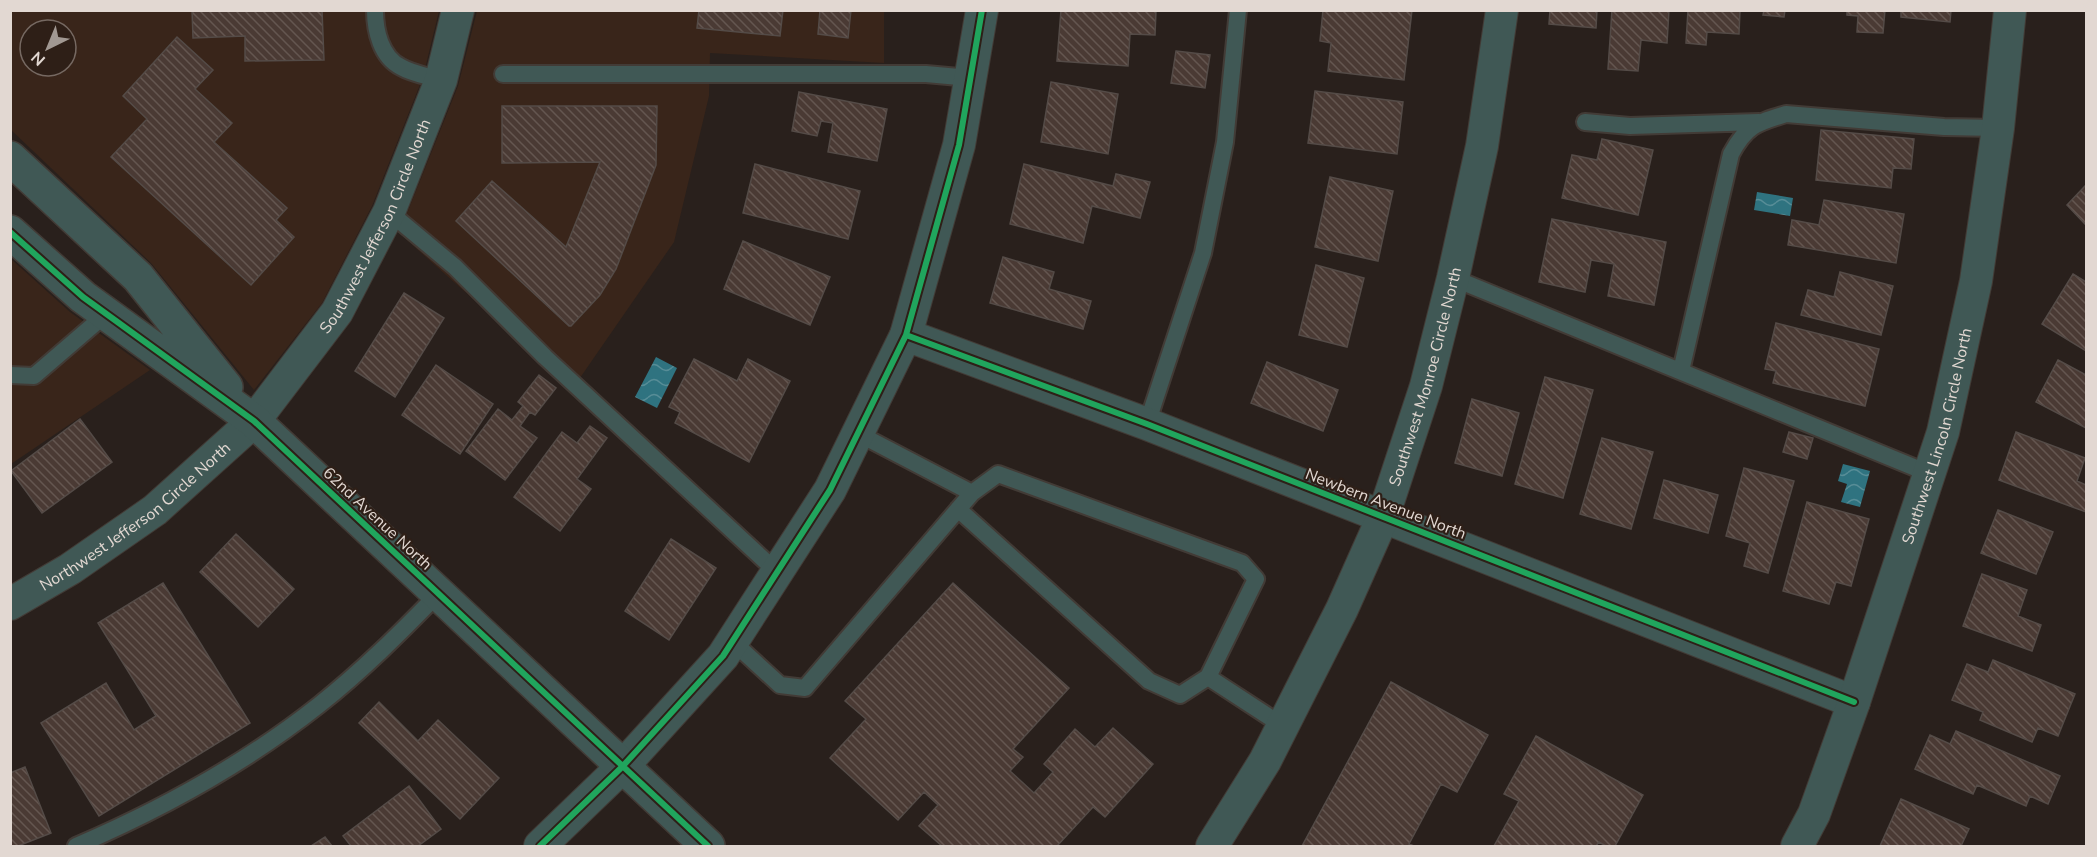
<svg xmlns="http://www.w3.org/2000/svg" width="2097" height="857" font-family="'Nunito Sans',sans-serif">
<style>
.built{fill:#39251a;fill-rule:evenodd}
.water{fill:url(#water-waves)}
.building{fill:url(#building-back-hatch);stroke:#544b47;stroke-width:1.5}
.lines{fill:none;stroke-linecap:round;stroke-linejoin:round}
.service-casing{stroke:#423b36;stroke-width:20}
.minor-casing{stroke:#423b36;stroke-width:34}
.tertiary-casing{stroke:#423b36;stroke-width:36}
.service{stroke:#405855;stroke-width:16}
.minor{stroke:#405855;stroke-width:32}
.tertiary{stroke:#405855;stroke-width:33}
.cycleway-casing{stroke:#2e1f17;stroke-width:10}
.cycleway{stroke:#20a55d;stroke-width:6}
.labels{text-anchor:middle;stroke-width:4.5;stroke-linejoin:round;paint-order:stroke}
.street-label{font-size:16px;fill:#e2d8d2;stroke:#2e1f17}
</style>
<defs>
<pattern id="water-waves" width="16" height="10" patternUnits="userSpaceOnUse" patternTransform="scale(1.5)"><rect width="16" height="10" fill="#2f7380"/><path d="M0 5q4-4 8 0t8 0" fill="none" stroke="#578d97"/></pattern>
<pattern id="building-back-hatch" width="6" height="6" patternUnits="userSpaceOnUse" patternTransform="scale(1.5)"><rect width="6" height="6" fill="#4a3a34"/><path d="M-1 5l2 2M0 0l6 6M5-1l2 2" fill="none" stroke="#645650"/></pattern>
</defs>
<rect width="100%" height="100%" fill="#29201c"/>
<!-- built -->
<path class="built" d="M10,11H439L423,77L372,206L322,303L254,390L151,263L11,130ZM30,30H66V66H30Z
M477,11H884V63L710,53L709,96L674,242L573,388L399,233L458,86Z
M11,259L70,312L150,370L11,464Z"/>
<!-- water -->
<path class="water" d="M1757,192L1793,198L1790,216L1754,210Z
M656,357L677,368L657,408L635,397Z
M1843,464L1870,471L1860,507L1841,502L1847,484L1838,481Z"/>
<!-- building -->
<path class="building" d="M192,10H322L324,60L245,61V36L193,38Z
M699,10H783L780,36L697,28Z
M820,10H851L848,38L818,34Z
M1061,10L1156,11L1155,35L1130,34L1128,66L1057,61Z
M1323,10H1412L1404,80L1328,71L1331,43L1320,41Z
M1550,10H1597L1596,28L1549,24Z
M1612,10H1669L1667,43L1641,40L1638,71L1608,69Z
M1688,10H1740L1739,34L1707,32L1706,45L1686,43Z
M1764,10H1785L1784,17L1763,15Z
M1847,10H1885L1883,33L1857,32L1858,16L1847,15Z
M1901,10H1951L1950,22L1901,17Z
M177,37L213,70L195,89L232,123L214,142L287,208L276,220L294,237L251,285L111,157L147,119L123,96Z
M1176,51L1210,55L1205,88L1171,83Z
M1051,82L1118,94L1108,154L1041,142Z
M1315,91L1403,102L1397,154L1308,143Z
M799,92L887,109L877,161L828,152L833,123L821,121L817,136L792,131Z
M502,106H657L656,165L616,269L600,295L571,326H569L456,221L492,181L566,247L600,162L502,163Z
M1821,130L1914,139L1911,169L1893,168L1891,188L1816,180Z
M1602,139L1653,150L1638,215L1562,198L1572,155L1597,160Z
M755,164L860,191L848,239L743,213Z
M1024,164L1113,186L1116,174L1150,182L1140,218L1092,206L1083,243L1010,224Z
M1330,177L1393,191L1378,261L1315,247Z
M2086,185V225L2067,205Z
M1824,200L1904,214L1896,263L1788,245L1792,220L1819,225Z
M1552,219L1666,242L1654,305L1608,296L1614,264L1591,260L1585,292L1539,282Z
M743,241L830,277L810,325L724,289Z
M1003,257L1054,272L1049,289L1091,301L1083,329L990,303Z
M1316,265L1364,278L1347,347L1299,335Z
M1840,272L1893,286L1881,335L1801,315L1808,290L1834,297Z
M2073,274L2086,282V351L2042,324Z
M404,293L444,318L395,397L355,371Z
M1776,323L1879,349L1865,406L1773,383L1776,371L1765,369Z
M694,359L737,381L748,359L790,381L749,462L675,423L680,412L669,407Z
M2058,360L2086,375V428L2036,402Z
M1267,362L1338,390L1323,431L1251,403Z
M436,365L493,404L460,454L402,415Z
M539,375L556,388L535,415L530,412L520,426L537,438L505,480L466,451L498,409L512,420L523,406L518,402Z
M1545,377L1593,390L1563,498L1515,484Z
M1472,399L1519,413L1502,476L1455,463Z
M80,419L112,462L42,513L11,471Z
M590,426L607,438L577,479L591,489L560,531L514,497L562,432L577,443Z
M1789,432L1813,438L1807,459L1783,452Z
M2016,432L2085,458L2077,481L2086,485V512L1999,480Z
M1602,438L1653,452L1631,529L1580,514Z
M1744,468L1794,481L1768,573L1744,566L1750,543L1726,536Z
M1664,480L1718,495L1708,533L1654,518Z
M1807,502L1869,519L1851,586L1836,582L1829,604L1783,591Z
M1998,510L2053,532L2036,574L1981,553Z
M236,534L294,589L258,627L200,572Z
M671,539L716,568L669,640L625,611Z
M1982,574L2027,590L2018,616L2041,625L2032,651L1963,626Z
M163,583L250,723L99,816L41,723L106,683L134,730L156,716L98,623Z
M953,583L1069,688L1013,749L1023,757L1010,771L1034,793L1053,772L1044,764L1075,729L1095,747L1113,728L1153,764L1105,817L1093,807L1057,846H942L919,826L938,805L924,792L898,820L830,758L866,719L845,701Z
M1993,660L2075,694L2058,736L2038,728L2032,742L1980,720L1983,712L1952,700L1967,664L1988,672Z
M1391,682L1488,735L1457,792L1441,784L1409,844L1414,846H1302Z
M379,702L418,741L438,720L499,778L460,819L359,723Z
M1956,731L2060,776L2048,804L2030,796L2026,806L1977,785L1973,794L1915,769L1930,735L1950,744Z
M1536,736L1643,795L1615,846H1606L1599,842L1596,846H1494L1519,801L1504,794Z
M25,767L51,833L18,846H10V773Z
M409,786L441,829L418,846H351L343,836Z
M1901,799L1969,829L1961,846H1880Z
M325,837L332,846H311Z"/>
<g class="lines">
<defs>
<path id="service" d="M375,10C375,31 381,57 401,67C413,74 428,76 441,80
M503,74H926L970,78
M1585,122L1630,126L1759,122
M389,212L455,267L545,357L777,572
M1453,278L1928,473
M1681,371L1731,154C1746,126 1756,123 1786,114L1944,127L1998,128
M10,375L34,376L106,314
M1147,424L1203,253L1225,142L1238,10
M972,493L998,474L1242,563L1256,579L1208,677L1283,726
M958,509L1149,681L1180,695L1208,677
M732,641L780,685L805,688L972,493L857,433
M76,846C160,810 247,762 319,705C362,671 401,632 439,593"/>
<g id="minor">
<path d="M906,335L1147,424L1854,702"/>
<path id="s1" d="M10,604L70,569L155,510L254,421L337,312L389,212L441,80L458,10"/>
<path d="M540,846L622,767L723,656L830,490L906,335L959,145L982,10"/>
<path id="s2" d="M1212,846L1265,761L1342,609L1383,517L1426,386L1453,278L1482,146L1502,10"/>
<path id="s3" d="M1797,846L1814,814L1854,702L1943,432L1976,281L1998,128L2010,10"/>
</g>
<path id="tertiary" d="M10,158L138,277L226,387
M10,232L83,297L254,421L708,846"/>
</defs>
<!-- service casing -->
<use href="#service" class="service-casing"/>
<!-- minor casing -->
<use href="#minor" class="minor-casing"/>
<!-- tertiary casing -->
<use href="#tertiary" class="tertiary-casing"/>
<!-- service -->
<use href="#service" class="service"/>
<!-- minor -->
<use href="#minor" class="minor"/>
<!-- tertiary -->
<use href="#tertiary" class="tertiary"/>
<defs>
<path id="cycleway" d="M10,232L83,297L254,421L708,846
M906,335L1147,424L1854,702
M540,846L622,767L723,656L830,490L906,335L959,145L982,10"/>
</defs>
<!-- cycleway casing -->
<use href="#cycleway" class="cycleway-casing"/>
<!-- cycleway -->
<use href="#cycleway" class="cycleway"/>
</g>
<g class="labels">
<!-- street labels -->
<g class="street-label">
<text dy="6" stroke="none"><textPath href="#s1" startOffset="537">Southwest Jefferson Circle North</textPath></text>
<text dy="6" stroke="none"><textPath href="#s2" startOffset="518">Southwest Monroe Circle North</textPath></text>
<text dy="6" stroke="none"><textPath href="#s3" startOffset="434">Southwest Lincoln Circle North</textPath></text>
<text transform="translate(1386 503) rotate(21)" y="6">Newbern Avenue North</text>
<text dy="6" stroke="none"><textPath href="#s1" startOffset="153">Northwest Jefferson Circle North</textPath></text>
<text transform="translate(378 518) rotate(43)" y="6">62nd Avenue North</text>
</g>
</g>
<!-- border -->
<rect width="2097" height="857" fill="none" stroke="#e2d8d2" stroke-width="24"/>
<!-- north arrow -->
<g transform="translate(48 48) rotate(223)"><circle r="28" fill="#2e1f17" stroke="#766962" stroke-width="1.5"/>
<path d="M0-4.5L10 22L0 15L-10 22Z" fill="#a19892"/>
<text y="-9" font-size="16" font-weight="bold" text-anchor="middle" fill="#e2d8d2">N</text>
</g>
</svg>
